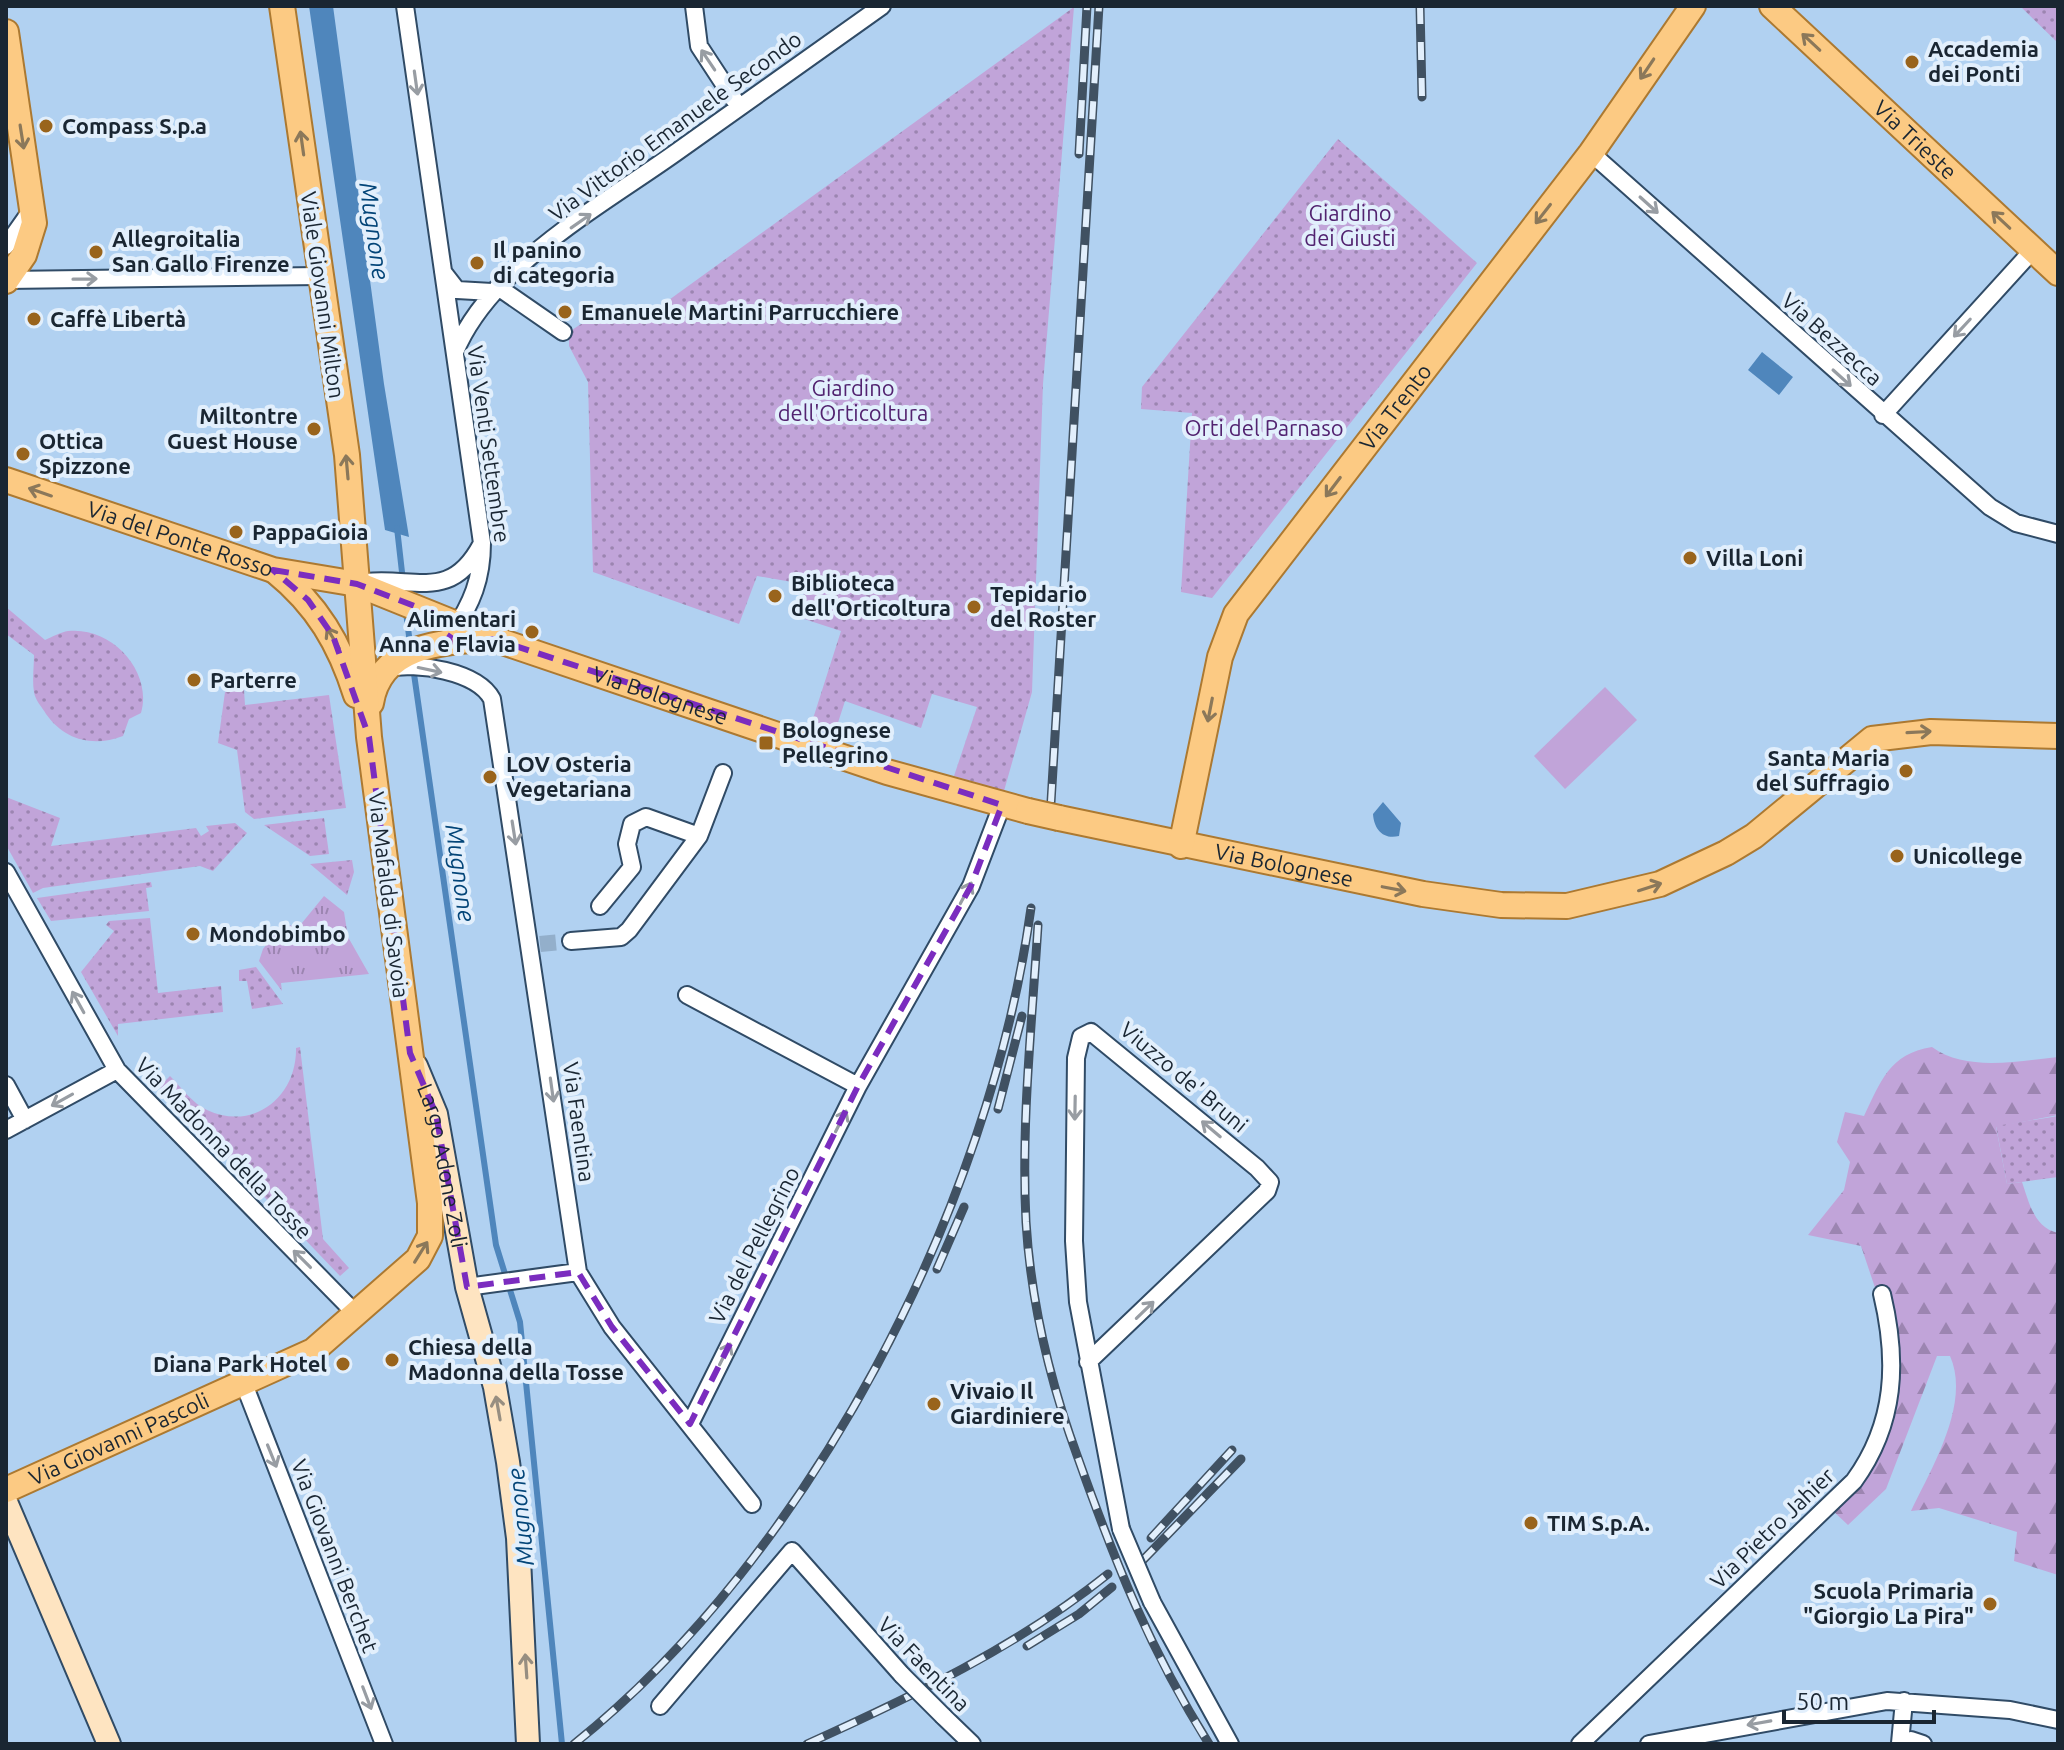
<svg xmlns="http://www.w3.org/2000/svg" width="2064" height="1750" font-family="Ubuntu,sans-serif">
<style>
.grass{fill:url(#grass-tufts)}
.forest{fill:url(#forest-firs)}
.park{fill:url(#park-dots)}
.pitch{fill:#c1a4d9}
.water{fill:#4f86bc}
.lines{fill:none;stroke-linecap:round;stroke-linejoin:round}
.stream{stroke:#4f86bc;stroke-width:6}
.minor-tunnel{stroke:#93afcb;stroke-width:16;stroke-dasharray:16 8;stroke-linecap:butt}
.minor-casing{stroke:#304b66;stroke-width:20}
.secondary-casing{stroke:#304b66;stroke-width:26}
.primary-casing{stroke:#ac7931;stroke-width:28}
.minor{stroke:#fff;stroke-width:16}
.secondary{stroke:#fee4c1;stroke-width:22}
.primary{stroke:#fcca83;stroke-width:24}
.rail-casing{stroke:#405162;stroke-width:9}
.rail{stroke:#e2effc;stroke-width:6;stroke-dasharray:18;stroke-linecap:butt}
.minor-bridge-casing{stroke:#304b66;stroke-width:20;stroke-linecap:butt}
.primary-bridge-casing{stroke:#ac7931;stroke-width:28;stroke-linecap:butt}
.minor-bridge{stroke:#fff;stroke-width:16}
.primary-bridge{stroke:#fcca83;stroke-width:24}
.oneway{stroke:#8b785a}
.oneway2{stroke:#989da3}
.oneway3{stroke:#978e81}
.marked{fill:none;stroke:#7b2cbf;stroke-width:6;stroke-dasharray:16 10;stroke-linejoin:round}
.poi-dot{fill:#99641c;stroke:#e2effc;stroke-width:3}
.labels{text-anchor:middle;stroke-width:8;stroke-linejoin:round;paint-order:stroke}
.poi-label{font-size:22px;font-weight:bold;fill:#1a2632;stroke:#e2effc;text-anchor:start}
.street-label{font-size:22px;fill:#1a2632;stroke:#e2effc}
.park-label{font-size:22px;fill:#522370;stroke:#e2effc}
.water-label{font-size:24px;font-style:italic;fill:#034578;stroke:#e2effc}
</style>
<defs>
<pattern id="grass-tufts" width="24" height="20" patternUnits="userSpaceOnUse" patternTransform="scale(2)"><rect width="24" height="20" fill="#c1a4d9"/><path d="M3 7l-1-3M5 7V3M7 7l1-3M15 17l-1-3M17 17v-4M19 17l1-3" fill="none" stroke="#9c85b1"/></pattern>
<pattern id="forest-firs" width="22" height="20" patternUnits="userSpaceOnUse" patternTransform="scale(2)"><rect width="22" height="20" fill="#c1a4d9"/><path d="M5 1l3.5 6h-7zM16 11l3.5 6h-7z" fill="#9c85b1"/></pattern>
<pattern id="park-dots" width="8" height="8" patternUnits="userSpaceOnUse" patternTransform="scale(2)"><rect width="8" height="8" fill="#c1a4d9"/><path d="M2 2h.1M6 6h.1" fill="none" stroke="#9c85b1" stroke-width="1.8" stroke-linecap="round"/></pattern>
</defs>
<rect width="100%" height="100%" fill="#b1d1f1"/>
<!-- grass -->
<path class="grass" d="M324,896L344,912L348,937L369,974L281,983L282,991L259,961L263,949L275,934L281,937L290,925L297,929Z"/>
<!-- forest -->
<path class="forest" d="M1932,1047C1966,1072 2017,1061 2058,1057V1115L1996,1127L2007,1184L2022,1182C2029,1202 2034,1228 2058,1233V1575L2014,1561L2017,1532L1939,1508L1911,1511C1932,1467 1971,1403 1950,1356H1937L1886,1489L1848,1525L1832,1510L1867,1479L1895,1413L1900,1362L1861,1246L1808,1235L1844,1190L1850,1162L1837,1142L1845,1112L1864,1116C1881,1081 1889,1054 1932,1047Z"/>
<!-- park -->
<path class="park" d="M2020,6H2058V43Z
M1074,7L1043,384L1032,692L1004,791L954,776L977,707L932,694L921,728L845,701L834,735L810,728L841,631L795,616L804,593L792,582L757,576L739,624L593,572L588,382L569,346V332L581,324L644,318Z
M1338,139L1477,263L1212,598L1181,592L1192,413L1141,409L1142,387Z
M6,607L45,640C52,637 61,632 68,631C112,626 153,672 141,713L129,719L123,736C94,747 65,741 46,714C42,707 35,700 34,692C32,680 34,667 34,655L6,634Z
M244,690L245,705L329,695L346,808L254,819L245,812L237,750L218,743L225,692Z
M6,797L60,818L51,846L196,828L201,836L209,831L206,826L235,823L247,833L213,871L200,866L43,888L33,893L6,845Z
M324,818L329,854L310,856L264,825Z
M352,860L354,872L347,895L310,864Z
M151,882L152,887L146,888L149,911L51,921L37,898Z
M150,918L158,993L221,986L223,1012L118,1024V1036L81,972L114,931L106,925L109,921Z
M256,967L283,1004L252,1009L247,981H239V970Z
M300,1047L323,1239L349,1268L340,1276L159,1087L170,1076C182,1088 192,1103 207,1110C254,1132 297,1096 296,1048Z
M2058,1116V1177L2007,1184L1996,1126Z"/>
<!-- pitch -->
<path class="pitch" d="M1605,687L1637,720L1565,789L1534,756Z"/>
<!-- water -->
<path class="water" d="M309,6H333L384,384L409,537L385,530Z
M1762,352L1793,377L1779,395L1748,370Z
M1383,802L1401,823L1399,836C1383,840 1374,829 1373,814Z"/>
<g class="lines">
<!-- stream -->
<path class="stream" d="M397,528L403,581
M406,612L410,644
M413,667L496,1245L520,1322L562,1744"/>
<!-- minor-tunnel -->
<path class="minor-tunnel" d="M540,944L571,941"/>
<defs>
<path id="minor" d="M405,6L482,543C482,579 472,603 452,633
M694,6L699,46L739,107
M1591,153L1990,507L2016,523L2058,534
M6,246L30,212
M443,272L457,290L492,292
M6,280L321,276
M498,287L563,332
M455,352C491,265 604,204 678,151C746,103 814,54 882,6
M1883,415L2033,250
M366,582C417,577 451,601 481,545
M388,668C416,662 477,671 492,699L578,1272L612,1327L752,1504
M6,872L117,1070L357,1315
M600,906L632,867L627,844L632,824L646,817L699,836
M571,941L621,937L629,930L699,836L723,773
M687,995L858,1086
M6,1085L25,1120
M6,1130L117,1070
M467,1287L578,1272
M1088,1362L1267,1191L1270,1182L1257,1168L1091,1032L1081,1037L1076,1058L1074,1241L1078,1302L1121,1529
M244,1384L384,1744
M690,1424L858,1086L971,886L1002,805
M1152,1602L1230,1744
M660,1706L792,1551L902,1675
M943,1716L972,1744
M1900,1743L1904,1701
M1580,1744L1854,1481C1896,1423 1898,1361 1882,1294
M1649,1744L1887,1701L2010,1710L2058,1720
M1900,1744L1911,1740L1923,1744"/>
<g id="secondary">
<path id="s1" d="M416,1066L436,1114L467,1287L495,1387L508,1462L518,1538L528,1744"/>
<path d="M6,1502L109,1744"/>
</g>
<g id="primary">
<path id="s2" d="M1772,6L2058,273"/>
<path d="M6,32L34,223L24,255L6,281"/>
<path id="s3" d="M6,480L273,570L357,584L491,638L887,772L1028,811"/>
<path d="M275,571C317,605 340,644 356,695"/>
<path d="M371,703C380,645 441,642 488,639"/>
<path id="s4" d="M1059,818L1423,894L1501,905L1567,906L1660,884L1726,853L1754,836L1872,739L1931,732L2058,736"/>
<path id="s5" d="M1181,846L1220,657L1236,614L1591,153L1693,6"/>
<path id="s6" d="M6,1490L313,1351L418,1259L430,1236V1203L369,737L347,455L282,6"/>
</g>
</defs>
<!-- minor casing -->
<use href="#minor" class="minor-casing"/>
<!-- secondary casing -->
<use href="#secondary" class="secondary-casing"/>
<!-- primary casing -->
<use href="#primary" class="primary-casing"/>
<!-- minor -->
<use href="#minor" class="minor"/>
<!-- secondary -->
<use href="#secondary" class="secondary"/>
<!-- primary -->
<use href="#primary" class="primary"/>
<defs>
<path id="rail" d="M1420,6L1422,97
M1079,154L1087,6
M1051,802L1099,6
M1038,925C1032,1023 1021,1123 1026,1222C1031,1303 1050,1382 1078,1458C1115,1562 1150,1650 1209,1744
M998,1109L1022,1016
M937,1269L964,1207
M1151,1538L1232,1450
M1141,1562L1241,1459
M1027,1646L1079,1614L1112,1587
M574,1744C811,1555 990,1206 1031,908
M807,1744C913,1696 1017,1647 1108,1574"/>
</defs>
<!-- rail casing -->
<use href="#rail" class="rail-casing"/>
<!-- rail -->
<use href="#rail" class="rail"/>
<defs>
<path id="minor-bridge" d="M1121,1529L1152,1602
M902,1675L943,1716"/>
<path id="primary-bridge" d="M1028,811L1059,818"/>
</defs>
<!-- minor-bridge casing -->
<use href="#minor-bridge" class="minor-bridge-casing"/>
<!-- primary-bridge casing -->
<use href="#primary-bridge" class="primary-bridge-casing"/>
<!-- minor-bridge -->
<use href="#minor-bridge" class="minor-bridge"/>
<!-- primary-bridge -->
<use href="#primary-bridge" class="primary-bridge"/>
</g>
<!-- one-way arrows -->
<defs><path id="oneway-shaft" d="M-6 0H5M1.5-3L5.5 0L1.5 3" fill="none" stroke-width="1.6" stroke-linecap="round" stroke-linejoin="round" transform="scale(2)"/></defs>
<g class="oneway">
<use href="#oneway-shaft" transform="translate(1811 42) rotate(-137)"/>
<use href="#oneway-shaft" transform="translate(1647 69) rotate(124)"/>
<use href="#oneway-shaft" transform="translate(22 137) rotate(81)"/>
<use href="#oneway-shaft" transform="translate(302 143) rotate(-98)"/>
<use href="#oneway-shaft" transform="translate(1543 214) rotate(128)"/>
<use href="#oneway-shaft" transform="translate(2001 220) rotate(-137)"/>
<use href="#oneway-shaft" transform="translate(347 467) rotate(-95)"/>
<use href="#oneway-shaft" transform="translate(1333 487) rotate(127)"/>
<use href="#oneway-shaft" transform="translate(40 492) rotate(-161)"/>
<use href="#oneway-shaft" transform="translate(333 638) rotate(-121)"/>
<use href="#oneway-shaft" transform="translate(1210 710) rotate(101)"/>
<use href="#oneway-shaft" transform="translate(1919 732) rotate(-3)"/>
<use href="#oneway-shaft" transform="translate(1650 887) rotate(-18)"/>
<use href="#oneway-shaft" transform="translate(1394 889) rotate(11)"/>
<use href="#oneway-shaft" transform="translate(421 1252) rotate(-58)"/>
</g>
<g class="oneway2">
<use href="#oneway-shaft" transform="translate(708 60) rotate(-124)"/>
<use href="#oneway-shaft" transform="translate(416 83) rotate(82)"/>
<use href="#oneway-shaft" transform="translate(1649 205) rotate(42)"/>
<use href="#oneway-shaft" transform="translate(581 221) rotate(-35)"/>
<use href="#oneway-shaft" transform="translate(85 279) rotate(-1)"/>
<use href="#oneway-shaft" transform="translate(1962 328) rotate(133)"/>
<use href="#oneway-shaft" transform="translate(1842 378) rotate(42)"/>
<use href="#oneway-shaft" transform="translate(430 670) rotate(12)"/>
<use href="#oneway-shaft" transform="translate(514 833) rotate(81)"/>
<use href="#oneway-shaft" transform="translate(966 893) rotate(-62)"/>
<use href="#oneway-shaft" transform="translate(78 1002) rotate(-119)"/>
<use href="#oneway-shaft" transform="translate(552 1090) rotate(82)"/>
<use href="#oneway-shaft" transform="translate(62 1100) rotate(151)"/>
<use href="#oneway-shaft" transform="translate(1075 1108) rotate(91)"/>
<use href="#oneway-shaft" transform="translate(841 1121) rotate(-63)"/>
<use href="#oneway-shaft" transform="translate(1211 1129) rotate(-140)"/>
<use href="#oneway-shaft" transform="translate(302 1259) rotate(-135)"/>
<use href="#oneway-shaft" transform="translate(1145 1310) rotate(-44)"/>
<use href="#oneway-shaft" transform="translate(725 1354) rotate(-63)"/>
<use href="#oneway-shaft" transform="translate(272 1456) rotate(68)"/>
<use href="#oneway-shaft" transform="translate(367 1698) rotate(69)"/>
<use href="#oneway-shaft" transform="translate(1759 1723) rotate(170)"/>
</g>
<g class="oneway3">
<use href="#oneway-shaft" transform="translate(498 1408) rotate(-100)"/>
<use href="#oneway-shaft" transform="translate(526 1666) rotate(-94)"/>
</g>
<!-- marked area -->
<path class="marked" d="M273,570L357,584L459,623L446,642L494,639L1002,805L971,886L858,1086L690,1424L612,1327L578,1272L467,1287L436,1114L410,1053L369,737L333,636L308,600Z"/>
<!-- markers -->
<g class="poi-dot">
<circle cx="1912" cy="62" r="8"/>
<circle cx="46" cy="126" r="8"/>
<circle cx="96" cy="252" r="8"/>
<circle cx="477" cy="263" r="8"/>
<circle cx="565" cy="312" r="8"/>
<circle cx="34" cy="319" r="8"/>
<circle cx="314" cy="429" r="8"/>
<circle cx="23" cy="454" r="8"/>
<circle cx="236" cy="532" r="8"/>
<circle cx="1690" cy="558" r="8"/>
<circle cx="775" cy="596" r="8"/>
<circle cx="974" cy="607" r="8"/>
<circle cx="532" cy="632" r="8"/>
<circle cx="194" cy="680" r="8"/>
<rect x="758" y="735" width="16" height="16" rx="4"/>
<circle cx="1906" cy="771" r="8"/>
<circle cx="490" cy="777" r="8"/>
<circle cx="1897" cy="856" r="8"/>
<circle cx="193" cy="934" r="8"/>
<circle cx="392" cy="1360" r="8"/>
<circle cx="343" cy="1364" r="8"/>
<circle cx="934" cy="1404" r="8"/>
<circle cx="1531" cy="1523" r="8"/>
<circle cx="1990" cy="1604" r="8"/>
</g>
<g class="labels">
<!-- poi labels -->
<g class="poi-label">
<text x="1928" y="57">Accademia<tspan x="1928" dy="25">dei Ponti</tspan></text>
<text x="62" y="134">Compass S.p.a</text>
<text x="112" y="247">Allegroitalia<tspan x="112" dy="25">San Gallo Firenze</tspan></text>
<text x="493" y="258">Il panino<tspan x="493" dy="25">di categoria</tspan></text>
<text x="581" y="320">Emanuele Martini Parrucchiere</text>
<text x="50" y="327">Caffè Libertà</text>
<text x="298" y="424" text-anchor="end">Miltontre<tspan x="298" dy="25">Guest House</tspan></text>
<text x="39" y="449">Ottica<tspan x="39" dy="25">Spizzone</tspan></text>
<text x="252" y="540">PappaGioia</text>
<text x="1706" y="566">Villa Loni</text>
<text x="791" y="591">Biblioteca<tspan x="791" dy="25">dell'Orticoltura</tspan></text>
<text x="990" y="602">Tepidario<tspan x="990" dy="25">del Roster</tspan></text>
<text x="516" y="627" text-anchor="end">Alimentari<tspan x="516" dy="25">Anna e Flavia</tspan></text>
<text x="210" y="688">Parterre</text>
<text x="782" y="738">Bolognese<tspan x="782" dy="25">Pellegrino</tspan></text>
<text x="1890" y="766" text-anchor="end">Santa Maria<tspan x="1890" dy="25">del Suffragio</tspan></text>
<text x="506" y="772">LOV Osteria<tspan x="506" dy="25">Vegetariana</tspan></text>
<text x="1913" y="864">Unicollege</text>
<text x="209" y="942">Mondobimbo</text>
<text x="408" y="1355">Chiesa della<tspan x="408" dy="25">Madonna della Tosse</tspan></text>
<text x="327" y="1372" text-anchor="end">Diana Park Hotel</text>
<text x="950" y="1399">Vivaio Il<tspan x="950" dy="25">Giardiniere</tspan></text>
<text x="1547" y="1531">TIM S.p.A.</text>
<text x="1974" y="1599" text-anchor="end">Scuola Primaria<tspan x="1974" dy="25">"Giorgio La Pira"</tspan></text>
</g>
<!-- street labels -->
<g class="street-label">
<text transform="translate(675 126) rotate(-36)" y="8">Via Vittorio Emanuele Secondo</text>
<text dy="8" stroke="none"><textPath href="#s2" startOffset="196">Via Trieste</textPath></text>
<text transform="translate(323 295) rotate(82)" y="8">Viale Giovanni Milton</text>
<text transform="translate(1832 339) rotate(42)" y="8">Via Bezzecca</text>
<text dy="8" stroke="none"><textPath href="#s5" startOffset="500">Via Trento</textPath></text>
<text transform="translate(489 444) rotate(82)" y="8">Via Venti Settembre</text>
<text dy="8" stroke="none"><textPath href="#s3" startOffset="184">Via del Ponte Rosso</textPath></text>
<text dy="8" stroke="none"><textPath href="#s3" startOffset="690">Via Bolognese</textPath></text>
<text dy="8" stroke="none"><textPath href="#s4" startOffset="230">Via Bolognese</textPath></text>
<text transform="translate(389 895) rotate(83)" y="8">Via Mafalda di Savoia</text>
<text transform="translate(1184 1077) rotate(40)" y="8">Viuzzo de' Bruni</text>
<text transform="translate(579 1122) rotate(82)" y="8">Via Faentina</text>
<text transform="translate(224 1148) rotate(46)" y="8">Via Madonna della Tosse</text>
<text dy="8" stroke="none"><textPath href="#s1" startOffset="104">Largo Adone Zoli</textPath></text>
<text transform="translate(754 1245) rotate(-63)" y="8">Via del Pellegrino</text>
<text dy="8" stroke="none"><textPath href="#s6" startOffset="124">Via Giovanni Pascoli</textPath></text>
<text transform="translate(1772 1528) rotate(-44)" y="8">Via Pietro Jahier</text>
<text transform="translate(335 1556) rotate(69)" y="8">Via Giovanni Berchet</text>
<text transform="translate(924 1664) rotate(46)" y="8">Via Faentina</text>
</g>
<!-- park labels -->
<g class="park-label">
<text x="1350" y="221">Giardino<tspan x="1350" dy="25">dei Giusti</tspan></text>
<text x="853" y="396">Giardino<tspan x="853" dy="25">dell'Orticoltura</tspan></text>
<text x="1264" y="436">Orti del Parnaso</text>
</g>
<!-- water labels -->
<g class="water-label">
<text transform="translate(374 231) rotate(82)" y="8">Mugnone</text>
<text transform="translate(460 873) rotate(82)" y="8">Mugnone</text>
<text transform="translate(521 1517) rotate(-96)" y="8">Mugnone</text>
</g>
</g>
<!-- border -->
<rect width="2064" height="1750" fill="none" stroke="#1a2632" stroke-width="16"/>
<!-- scale -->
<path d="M1784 1710v12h150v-12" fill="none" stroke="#1a2632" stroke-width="4"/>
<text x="1796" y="1710" font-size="24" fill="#1a2632" stroke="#e2effc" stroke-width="6" paint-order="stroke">50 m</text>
</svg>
